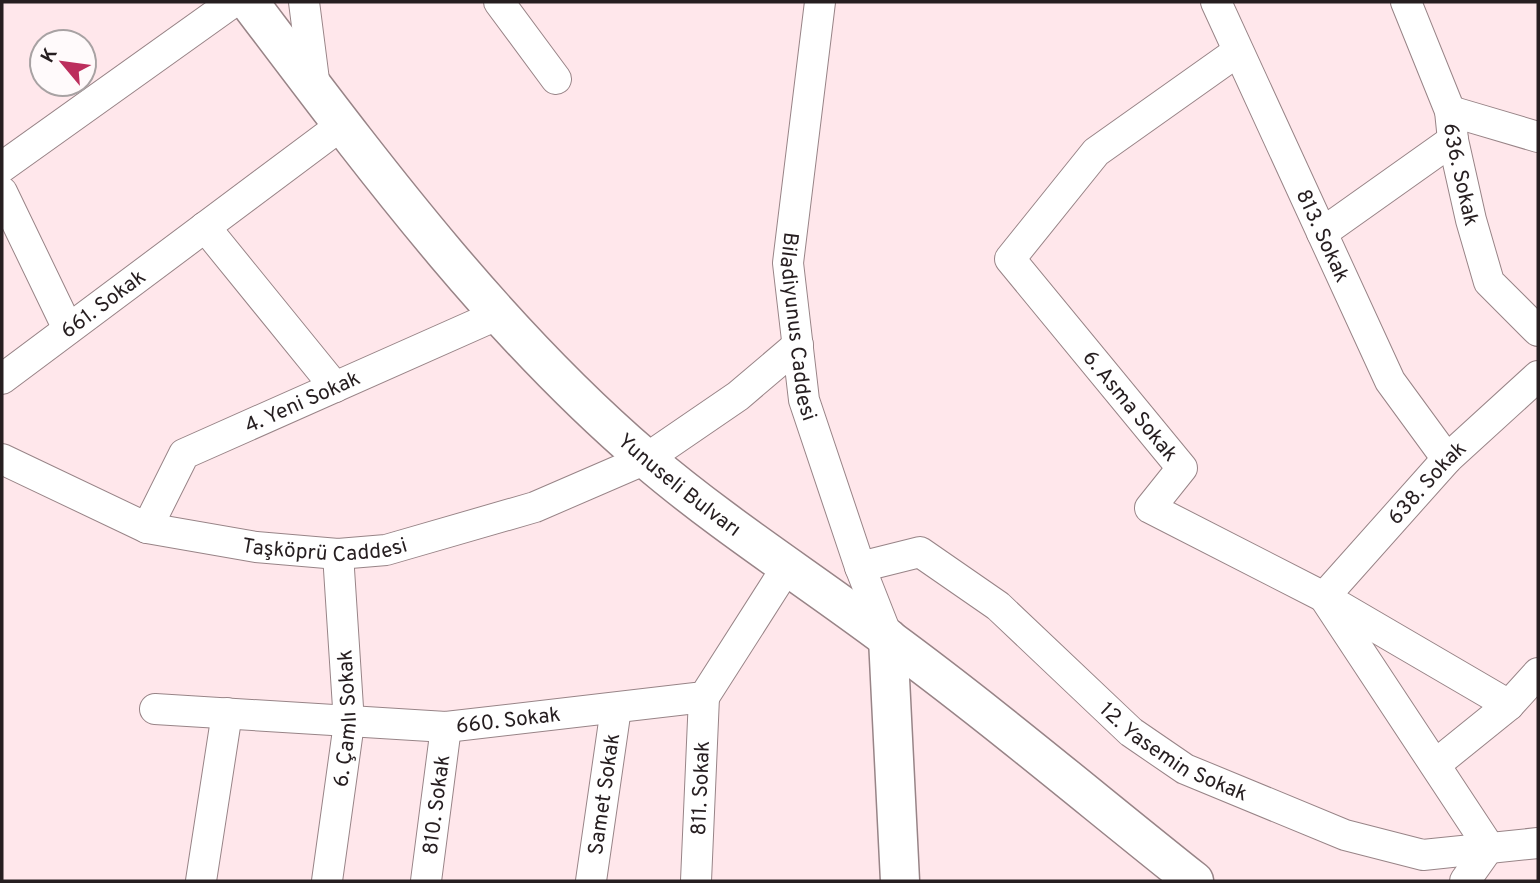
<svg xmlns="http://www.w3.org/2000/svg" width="1540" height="883" font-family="Overpass,sans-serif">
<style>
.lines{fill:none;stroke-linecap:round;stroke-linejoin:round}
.minor-casing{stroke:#988487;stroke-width:32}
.major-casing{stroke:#988487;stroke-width:41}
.minor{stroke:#fff;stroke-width:30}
.major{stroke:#fff;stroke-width:38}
.labels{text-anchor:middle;stroke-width:7;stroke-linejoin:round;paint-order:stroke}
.street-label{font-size:21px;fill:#261e20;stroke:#fffafb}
</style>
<rect width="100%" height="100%" fill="#ffe7eb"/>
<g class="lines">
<defs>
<g id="minor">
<path d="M304,2L315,88"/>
<path d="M499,2L556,79"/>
<path id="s1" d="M820,2L788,263L804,400L860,567L888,638"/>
<path id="s2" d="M1216,2L1390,381L1447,459"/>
<path id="s3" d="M1406,2L1450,111L1453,140L1471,220L1489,282L1538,331"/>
<path id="s4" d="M1237,52L1096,152L1010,259L1182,468L1150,508L1324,597L1509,705"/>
<path d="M1450,111L1538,137"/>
<path d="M2,167L233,2"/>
<path d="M2,192L68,329"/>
<path d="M205,227L335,387"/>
<path d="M1322,233L1453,140"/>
<path id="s5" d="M2,379L343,124"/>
<path id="s6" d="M2,459L147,528L256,547L338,554L386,550L535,507L646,459L738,396L798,345"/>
<path id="s7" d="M147,528L184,454L497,315"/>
<path id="s8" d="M860,567L920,552L998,606L1131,732L1185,769L1345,835L1423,855L1538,843"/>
<path id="s9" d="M155,709L446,727L704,697L787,567"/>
<path d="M1436,764L1509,705L1538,673"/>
<path d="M201,881L227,713"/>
<path id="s10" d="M327,881L349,723L338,554"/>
<path id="s11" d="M426,881L446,727"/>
<path id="s12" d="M591,881L616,708"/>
<path id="s13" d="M696,881L704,697"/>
<path id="s14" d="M1465,881L1489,847L1324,597L1447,459L1538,376"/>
</g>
<g id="major">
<path id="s15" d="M249,2C371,163 492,327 646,459C722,524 807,578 887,638C992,715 1092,800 1194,881"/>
<path d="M888,638L900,881"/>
</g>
</defs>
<!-- minor casing -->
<use href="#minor" class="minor-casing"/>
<!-- major casing -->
<use href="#major" class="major-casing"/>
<!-- minor -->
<use href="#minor" class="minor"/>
<!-- major -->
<use href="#major" class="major"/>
</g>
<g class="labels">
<!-- street labels -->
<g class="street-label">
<text dy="7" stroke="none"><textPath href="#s3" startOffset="182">636. Sokak</textPath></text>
<text dy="7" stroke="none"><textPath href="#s2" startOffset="257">813. Sokak</textPath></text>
<text dy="7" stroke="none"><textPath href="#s5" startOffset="126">661. Sokak</textPath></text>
<text dy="7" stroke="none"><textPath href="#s1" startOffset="327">Biladiyunus Caddesi</textPath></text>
<text dy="7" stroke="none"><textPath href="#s7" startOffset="212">4. Yeni Sokak</textPath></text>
<text dy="7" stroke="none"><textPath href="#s4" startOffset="500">6. Asma Sokak</textPath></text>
<text dy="7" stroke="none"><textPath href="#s15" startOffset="649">Yunuseli Bulvarı</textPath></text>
<text dy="7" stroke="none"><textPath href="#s14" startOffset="495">638. Sokak</textPath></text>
<text dy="7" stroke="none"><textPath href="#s6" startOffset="340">Taşköprü Caddesi</textPath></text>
<text dy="7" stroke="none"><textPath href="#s10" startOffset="164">6. Çamlı Sokak</textPath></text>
<text dy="7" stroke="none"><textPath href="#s9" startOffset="354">660. Sokak</textPath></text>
<text dy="7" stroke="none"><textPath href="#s8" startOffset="387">12. Yasemin Sokak</textPath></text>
<text dy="7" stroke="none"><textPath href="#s13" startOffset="93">811. Sokak</textPath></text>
<text dy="7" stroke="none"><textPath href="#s12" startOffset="88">Samet Sokak</textPath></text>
<text dy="7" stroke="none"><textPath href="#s11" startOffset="77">810. Sokak</textPath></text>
</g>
</g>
<!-- border -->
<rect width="1540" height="883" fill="none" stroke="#261e20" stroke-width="7"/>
<!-- north arrow -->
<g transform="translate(63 63) rotate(299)"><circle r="33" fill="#fffafb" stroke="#a8a2a3" stroke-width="2"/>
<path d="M0-5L12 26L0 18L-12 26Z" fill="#bc2e5d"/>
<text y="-10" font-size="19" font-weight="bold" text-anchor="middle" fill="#261e20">K</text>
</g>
</svg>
